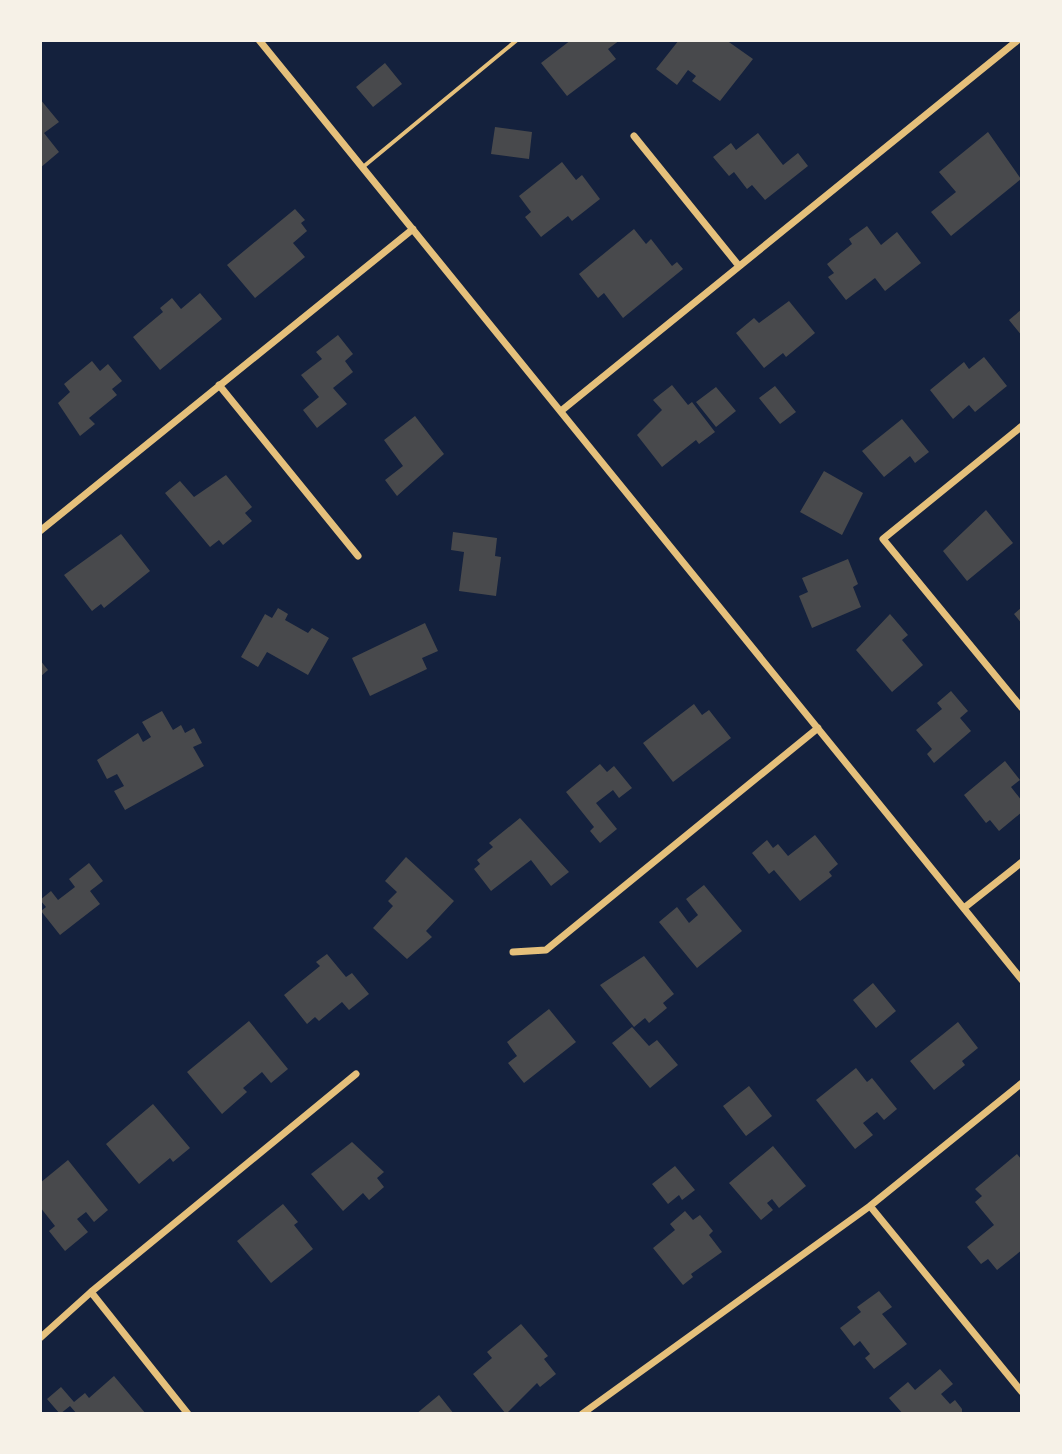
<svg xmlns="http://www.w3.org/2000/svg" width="1062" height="1454" font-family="'Source Sans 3',sans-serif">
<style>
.building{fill:#48494c}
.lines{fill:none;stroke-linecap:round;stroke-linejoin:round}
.service{stroke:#e5c07b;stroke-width:4}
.minor{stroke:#e5c07b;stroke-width:7}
</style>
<rect width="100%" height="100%" fill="#14213d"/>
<!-- building -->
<path class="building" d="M571,40H620L608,49L616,59L567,96L541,63Z
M679,40H726L753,59L720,101L692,81L696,76L688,70L677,85L656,69Z
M385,63L402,84L373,107L356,87Z
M40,99L59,122L44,133L59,152L40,168Z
M495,127L532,132L529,159L491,154Z
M988,132L1021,179L951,236L931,212L956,192L939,172Z
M758,133L783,165L798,153L808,166L765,200L752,185L747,189L734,172L729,176L713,157L731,143L736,150Z
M562,162L576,180L582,175L600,199L572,221L568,216L541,237L525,217L531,212L519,196Z
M295,209L305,220L301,223L307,231L293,243L305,257L255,298L227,265Z
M867,226L881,245L897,232L921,263L885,291L875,278L846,300L828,277L834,273L827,264L852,244L849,239Z
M634,229L646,244L651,239L672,266L677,262L683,269L623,318L604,293L598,298L579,274Z
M200,293L222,319L160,370L133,337L163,312L160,308L172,298L181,309Z
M789,301L815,333L786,357L783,353L764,368L736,333L754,318L759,323Z
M1022,309V336L1009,320Z
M338,335L353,354L345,361L353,372L333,388L347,404L317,428L303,410L319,397L301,375L322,359L316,352Z
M984,357L1007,386L975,412L969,405L953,419L930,390L964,362L969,369Z
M92,361L100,371L108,364L122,381L112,389L117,395L89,418L95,424L80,436L58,403L70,392L64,384Z
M672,385L688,405L692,402L715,432L699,444L696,440L662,467L637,435L662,410L653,400Z
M775,386L796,412L780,424L759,398Z
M716,387L736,411L716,427L696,402Z
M415,416L444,454L397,496L385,480L403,466L384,440Z
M902,419L929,452L915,463L910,456L884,477L862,451Z
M824,471L863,493L842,535L800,512Z
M226,475L252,507L245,513L252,521L223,545L219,540L210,547L165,493L180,481L194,497Z
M986,510L1013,543L967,581L943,551Z
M453,532L497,538L495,556L501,557L496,596L459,591L464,552L451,550Z
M121,534L150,571L104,608L101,604L92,611L64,575Z
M848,559L858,584L853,587L861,607L812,628L799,596L808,592L802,578Z
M1022,607V624L1014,614Z
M278,608L288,614L285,620L308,633L312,628L329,638L308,675L267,652L258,667L241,657L265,614L272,618Z
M890,614L908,635L902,640L923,665L892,692L856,650Z
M425,623L438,651L422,658L427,669L370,696L352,658Z
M40,660L48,670L40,677Z
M951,691L968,711L960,718L971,731L934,763L927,754L932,749L916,730L942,709L937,703Z
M694,704L702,715L709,710L731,738L673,782L643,743Z
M162,711L173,730L181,725L185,733L194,728L202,743L193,747L204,766L125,810L114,791L124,786L117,774L107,779L97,760L138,733L143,742L151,737L142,722Z
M1005,761L1020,780L1011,787L1022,801V812L999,831L990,820L986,823L964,795Z
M600,764L607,772L614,766L632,788L619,798L613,790L596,803L617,829L600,843L590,831L594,827L566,792Z
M520,818L569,872L551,886L531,860L491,891L474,869L480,864L477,860L493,847L489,843Z
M815,835L838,864L829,872L832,876L800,901L774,870L769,874L752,853L767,840L773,848L778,844L788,856Z
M406,857L454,901L426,931L432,937L407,959L373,928L393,906L388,901L397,892L385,881Z
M89,863L103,881L90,891L100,904L60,935L41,911L46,907L40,900L51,891L58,900L75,887L69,879Z
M704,885L742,931L697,968L659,922L677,907L689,923L698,915L686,899Z
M327,954L346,977L352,973L369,994L349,1010L342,1002L319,1021L315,1017L307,1024L284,995L320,966L316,962Z
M644,956L674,994L663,1003L667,1008L649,1023L645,1018L634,1027L600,985Z
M873,983L896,1011L876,1028L853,1000Z
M549,1009L576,1042L524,1083L508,1063L517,1056L507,1042Z
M249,1021L288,1069L271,1083L262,1072L243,1088L247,1092L222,1114L187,1072Z
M958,1022L978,1048L962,1061L965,1065L934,1090L910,1061Z
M632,1027L649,1046L657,1040L678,1065L650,1088L612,1043Z
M856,1068L867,1082L872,1078L897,1109L884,1120L877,1112L863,1123L873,1135L855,1149L816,1100Z
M749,1086L772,1116L746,1136L723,1106Z
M153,1104L190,1148L173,1162L170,1158L139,1184L106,1144Z
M352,1142L384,1172L377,1178L384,1187L369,1200L363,1193L343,1211L311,1174Z
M773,1146L806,1186L779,1208L772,1199L767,1203L773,1210L761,1220L729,1183Z
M1017,1154L1022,1160V1250L997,1270L988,1259L981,1264L967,1247L994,1225L975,1202L982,1196L975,1189Z
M68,1160L108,1210L94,1222L86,1212L77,1219L88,1232L65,1251L49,1231L55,1226L40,1207V1183Z
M675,1166L695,1190L682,1200L679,1195L668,1204L652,1184Z
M283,1204L298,1222L294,1225L313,1249L271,1283L237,1241Z
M685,1211L693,1220L700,1215L713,1231L709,1235L722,1252L691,1274L693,1277L683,1285L653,1248L675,1230L670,1224Z
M879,1291L892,1307L882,1314L907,1344L874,1369L865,1358L870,1354L860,1341L854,1346L840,1328L861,1312L857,1307Z
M521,1324L548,1356L544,1359L556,1374L540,1387L537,1383L506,1414L473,1374L492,1358L487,1352Z
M940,1369L953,1384L941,1394L950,1404L955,1400L962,1409V1414H903L889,1398L908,1382L915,1390Z
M114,1376L146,1414H77L70,1406L60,1414L47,1399L61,1387L74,1402L85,1393L89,1398Z
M439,1395L454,1414H416Z"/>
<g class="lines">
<!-- service -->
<path class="service" d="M363,167L517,40"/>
<!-- minor -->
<path class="minor" d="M259,40L1022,980
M634,136L739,266
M219,385L358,556
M561,411L1018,40
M1022,426L883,539L1022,708
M40,531L413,229
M964,908L1022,862
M513,952L546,950L818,728
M870,1206L1022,1392
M91,1292L188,1414
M40,1338L91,1292L356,1074
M582,1414L870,1206L1022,1083"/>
</g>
<!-- border -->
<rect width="1062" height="1454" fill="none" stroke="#f6f1e7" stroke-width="84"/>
</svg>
